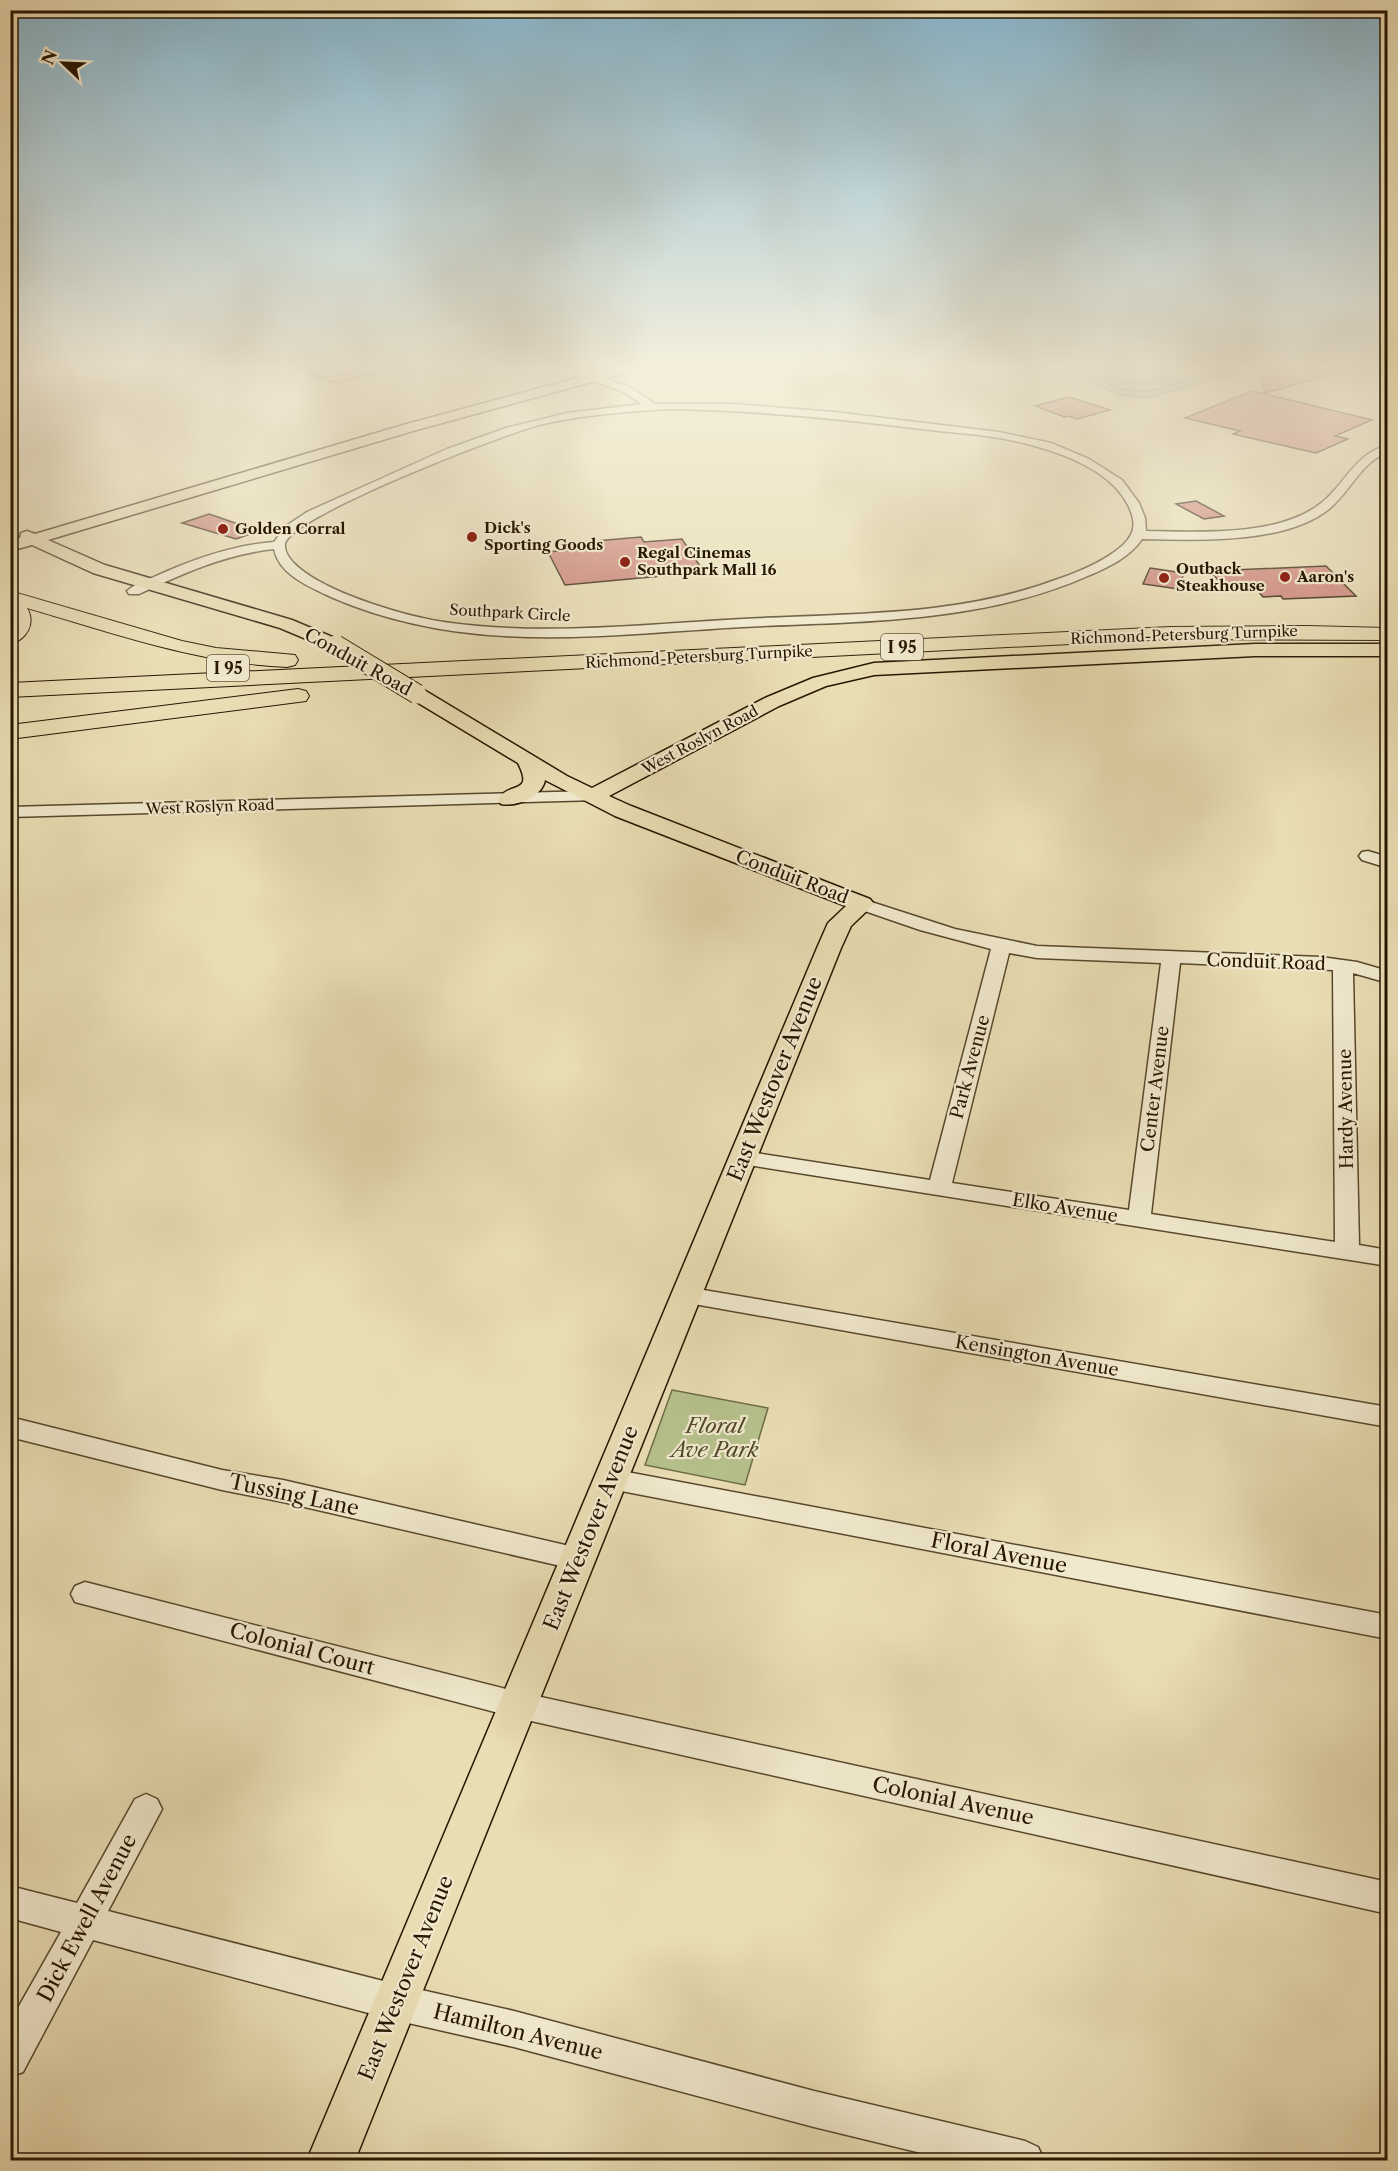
<svg xmlns="http://www.w3.org/2000/svg" width="1398" height="2171" font-family="'Libre Caslon Text',serif">
<style>
.green{fill:#b6c18c;stroke:#6e6c46;stroke-width:1.5}
.water{fill:#97bcaa;stroke:#6a7a66;stroke-width:1.5}
.lines{fill:none;stroke-linecap:round;stroke-linejoin:round}
.shore{stroke:#5f6955;stroke-width:1.5}
.building{fill:#cd8177;stroke:#271600;stroke-width:1.5}
.minor-casing{stroke:#58482d;stroke-width:3}
.major-casing{stroke:#271600;stroke-width:3}
.highway-casing{stroke:#271600;stroke-width:2}
.minor{fill:#f1e9ce;fill-rule:evenodd}
.major{fill:#e9ddb3;fill-rule:evenodd}
.highway{fill:#e9ddb3;fill-rule:evenodd}
.major-bridge-casing{stroke:#271600;stroke-width:21;stroke-linecap:butt}
.major-bridge{stroke:#e9ddb3;stroke-width:19}
.poi-dot{fill:#8f2418;stroke:#f1e9ce;stroke-width:2}
.labels{text-anchor:middle;stroke-width:4.5;stroke-linejoin:round;paint-order:stroke}
.far-poi-label{font-size:15px;font-weight:bold;fill:#271600;stroke:#f1e9ce;text-anchor:start}
.far-street-label{font-size:15px;fill:#271600;stroke:#f1e9ce}
.shield{fill:#f1e9ce;stroke:#64553e;stroke-width:1.5}
.shield-label{font-size:16px;font-weight:bold;fill:#271600}
.street-label{font-size:18px;fill:#271600;stroke:#f1e9ce}
.near-street-label{font-size:21px;fill:#271600;stroke:#f1e9ce}
.near-park-label{font-size:21px;font-style:italic;fill:#52492a;stroke:#f1e9ce}
</style>
<rect width="100%" height="100%" fill="#e9ddb3"/>
<filter id="stains"><feTurbulence type="fractalNoise" baseFrequency=".00333" numOctaves="4"/><feColorMatrix values="0 0 0 0 .2 0 0 0 0 .09 0 0 0 0 .02 0 0 0 .5 -.17"/></filter>
<radialGradient id="worn" r=".72"><stop offset=".6" stop-color="#630" stop-opacity="0"/><stop offset="1" stop-color="#630" stop-opacity=".3"/></radialGradient>
<!-- green -->
<path class="green" d="M672,1390L768,1408L745,1485L645,1465Z"/>
<!-- water -->
<path class="water" d="M1024,365H1234L1232,375L1147,398L1120,395L1073,376L1052,373Z"/>
<g class="lines">
<!-- shore -->
<path class="shore" d="M1045,365L1075,370L1121,389L1146,392L1225,371L1227,365
M1082,365L1123,382L1145,384L1218,365
M1106,365C1134,376 1155,373 1183,365"/>
</g>
<!-- building -->
<path class="building" d="M289,365H392L393,369L336,383L288,367Z
M1265,365H1353V369L1265,393L1258,370H1264Z
M1252,391L1372,420L1335,436L1348,439L1316,453L1233,434L1240,431L1185,418Z
M1069,397L1110,410L1077,419L1068,416L1064,417L1035,406Z
M1196,501L1224,516L1204,519L1176,504Z
M209,514L241,525L238,526L256,532L236,539L182,523Z
M641,537L644,542L682,539L704,572L565,585L548,552L599,547L596,541Z
M1326,566L1356,596L1283,599L1281,596L1263,597L1254,586L1224,587L1210,571Z
M1150,568L1184,573L1178,589L1143,584Z"/>
<g class="lines">
<defs>
<path id="minor" d="M578,370L630,387L655,404H733L834,412L999,432L1051,443L1089,459L1122,480L1139,503L1145,518L1146,531C1198,532 1277,537 1320,504C1345,485 1354,454 1388,445V452C1360,463 1351,491 1329,509C1284,545 1196,540 1142,539C1130,557 1109,567 1090,575C981,624 860,621 743,627C600,635 467,656 331,597C310,587 279,575 274,549C226,554 182,574 139,594H129L127,591C134,584 147,580 156,576C194,559 233,545 274,542L286,526L307,512L447,449L506,428L567,413L642,404L622,391L574,375L573,373ZM666,409C755,410 842,419 930,430C966,434 1003,436 1038,447C1070,456 1112,473 1128,505C1136,521 1136,533 1123,545C1105,561 1081,571 1058,579C957,617 849,613 743,619C645,624 548,636 451,623C409,618 329,594 298,567C292,562 284,553 285,544C290,516 505,434 539,425C581,415 624,412 666,409Z
M592,791L600,796L598,800L10,817V807Z
M1368,851L1388,857V868L1362,860L1359,856L1362,852Z
M862,899L955,929L1037,946L1321,957L1357,962L1388,971V983L1353,973L1359,1245L1388,1250V1266L735,1163L732,1158L735,1153L743,1151L930,1180L991,949L920,930L856,908L853,904L856,900ZM1009,953L1037,958L1161,963L1129,1210L952,1183ZM1180,963L1333,970L1335,1242L1151,1214Z
M686,1287L1388,1407V1427L677,1301L674,1295L677,1289Z
M10,1417L222,1470L283,1480L578,1548L588,1551L592,1559L588,1567L578,1570L283,1502L222,1490L10,1437Z
M611,1469L1388,1615V1639L611,1489L601,1486L597,1479L601,1472Z
M85,1582L518,1692L1388,1882V1914L518,1718L75,1602L71,1594L75,1586Z
M146,1794L157,1799L162,1809L108,1911L395,1984L514,2011L814,2091L1025,2141L1038,2147L1044,2160H950L814,2127L514,2047L395,2020L93,1940L23,2072L10,2077V2022L61,1932L10,1918V1886L77,1903L135,1799Z"/>
<path id="major" d="M625,365H644L643,368L413,431L48,540L105,565L292,620L342,641L345,645L342,649H330L280,628L93,573L32,545L10,551V541L20,538L21,533L27,531L35,534L403,425Z
M1255,644H1388V656H1255L874,675L826,686L779,706L609,796L631,806L870,899L874,904L851,926L841,948L355,2160H307L817,948L828,923L846,906L615,816L545,780C542,797 517,807 501,804L498,799C510,781 534,795 518,763L410,698L407,694L410,690H424L567,776L592,788L765,698L813,678L874,663Z"/>
<path id="highway" d="M10,591L182,641L216,648L295,655L298,660L295,665L287,667C196,663 114,633 27,608C36,623 27,640 10,644Z
M1307,626L1388,628V640L1170,639L10,697V683L1170,627Z
M298,689L306,691L309,696L306,701L10,739V725Z"/>
</defs>
<!-- minor casing -->
<use href="#minor" class="minor-casing"/>
<!-- major casing -->
<use href="#major" class="major-casing"/>
<!-- highway casing -->
<use href="#highway" class="highway-casing"/>
<!-- minor -->
<use href="#minor" class="minor"/>
<!-- major -->
<use href="#major" class="major"/>
<!-- highway -->
<use href="#highway" class="highway"/>
<defs>
<path id="major-bridge" d="M336,645L417,694"/>
</defs>
<!-- major-bridge casing -->
<use href="#major-bridge" class="major-bridge-casing"/>
<!-- major-bridge -->
<use href="#major-bridge" class="major-bridge"/>
</g>
<!-- sky -->
<linearGradient id="sky" x2="0" y2="1"><stop stop-color="#87b7cf"/><stop offset="0.55" stop-color="#f5f0dd"/><stop offset="1" stop-color="#f5f0dd" stop-opacity="0"/></linearGradient>
<rect width="1398" height="669" fill="url(#sky)"/>
<!-- markers -->
<g class="poi-dot">
<circle cx="223" cy="529" r="6"/>
<circle cx="472" cy="537" r="6"/>
<circle cx="625" cy="562" r="6"/>
<circle cx="1285" cy="577" r="6"/>
<circle cx="1164" cy="578" r="6"/>
</g>
<g class="labels">
<!-- far-poi labels -->
<g class="far-poi-label">
<text x="484" y="533">Dick's<tspan x="484" dy="17">Sporting Goods</tspan></text>
<text x="235" y="534">Golden Corral</text>
<text x="637" y="558">Regal Cinemas<tspan x="637" dy="17">Southpark Mall 16</tspan></text>
<text x="1176" y="574">Outback<tspan x="1176" dy="17">Steakhouse</tspan></text>
<text x="1297" y="582">Aaron's</text>
</g>
<!-- far-street labels -->
<g class="far-street-label">
<text transform="translate(510 613) rotate(3)" y="5">Southpark Circle</text>
<text transform="translate(1184 635) rotate(-2)" y="5">Richmond-Petersburg Turnpike</text>
<text transform="translate(699 657) rotate(-3)" y="5">Richmond-Petersburg Turnpike</text>
<text transform="translate(700 740) rotate(-28)" y="5">West Roslyn Road</text>
<text transform="translate(210 807) rotate(-2)" y="5">West Roslyn Road</text>
</g>
<!-- shield labels -->
<g class="shield">
<rect x="881" y="634" width="42" height="26" rx="4.5"/>
<rect x="207" y="655" width="42" height="26" rx="4.5"/>
</g>
<g class="shield-label">
<text x="902" y="653">I 95</text>
<text x="228" y="674">I 95</text>
</g>
<!-- street labels -->
<g class="street-label">
<text transform="translate(358 662) rotate(29)" y="6">Conduit Road</text>
<text transform="translate(792 877) rotate(21)" y="6">Conduit Road</text>
<text transform="translate(1266 962) rotate(2)" y="6">Conduit Road</text>
<text transform="translate(970 1067) rotate(-75)" y="6">Park Avenue</text>
<text transform="translate(1155 1089) rotate(-83)" y="6">Center Avenue</text>
<text transform="translate(1346 1109) rotate(-91)" y="6">Hardy Avenue</text>
<text transform="translate(1065 1208) rotate(9)" y="6">Elko Avenue</text>
<text transform="translate(1037 1356) rotate(10)" y="6">Kensington Avenue</text>
</g>
<!-- near-street labels -->
<g class="near-street-label">
<text transform="translate(775 1079) rotate(-68)" y="7">East Westover Avenue</text>
<text transform="translate(294 1495) rotate(12)" y="7">Tussing Lane</text>
<text transform="translate(591 1528) rotate(-68)" y="7">East Westover Avenue</text>
<text transform="translate(999 1553) rotate(11)" y="7">Floral Avenue</text>
<text transform="translate(302 1649) rotate(15)" y="7">Colonial Court</text>
<text transform="translate(953 1801) rotate(12)" y="7">Colonial Avenue</text>
<text transform="translate(87 1918) rotate(-62)" y="7">Dick Ewell Avenue</text>
<text transform="translate(406 1978) rotate(-68)" y="7">East Westover Avenue</text>
<text transform="translate(518 2032) rotate(14)" y="7">Hamilton Avenue</text>
</g>
<!-- near-park labels -->
<g class="near-park-label">
<text x="715" y="1433">Floral<tspan x="715" dy="24">Ave Park</tspan></text>
</g>
</g>
<!-- margin -->
<rect width="1398" height="2171" fill="none" stroke="#e9ddb3" stroke-width="36"/>
<rect x="12" y="12" width="1374" height="2147" fill="none" stroke="#271600" stroke-width="3"/>
<rect x="18" y="18" width="1362" height="2135" fill="none" stroke="#271600" stroke-width="1.5"/>
<!-- north arrow -->
<g transform="translate(63 63) rotate(293)" stroke="#f1e9ce" stroke-width="4.5" paint-order="stroke">
<path d="M0-4.5L10 22L0 15L-10 22Z" fill="#271600"/>
<text y="-9" font-size="16" font-weight="bold" text-anchor="middle" fill="#271600">N</text>
</g>
<rect width="100%" height="100%" filter="url(#stains)"/>
<rect width="100%" height="100%" fill="url(#worn)"/>
</svg>
